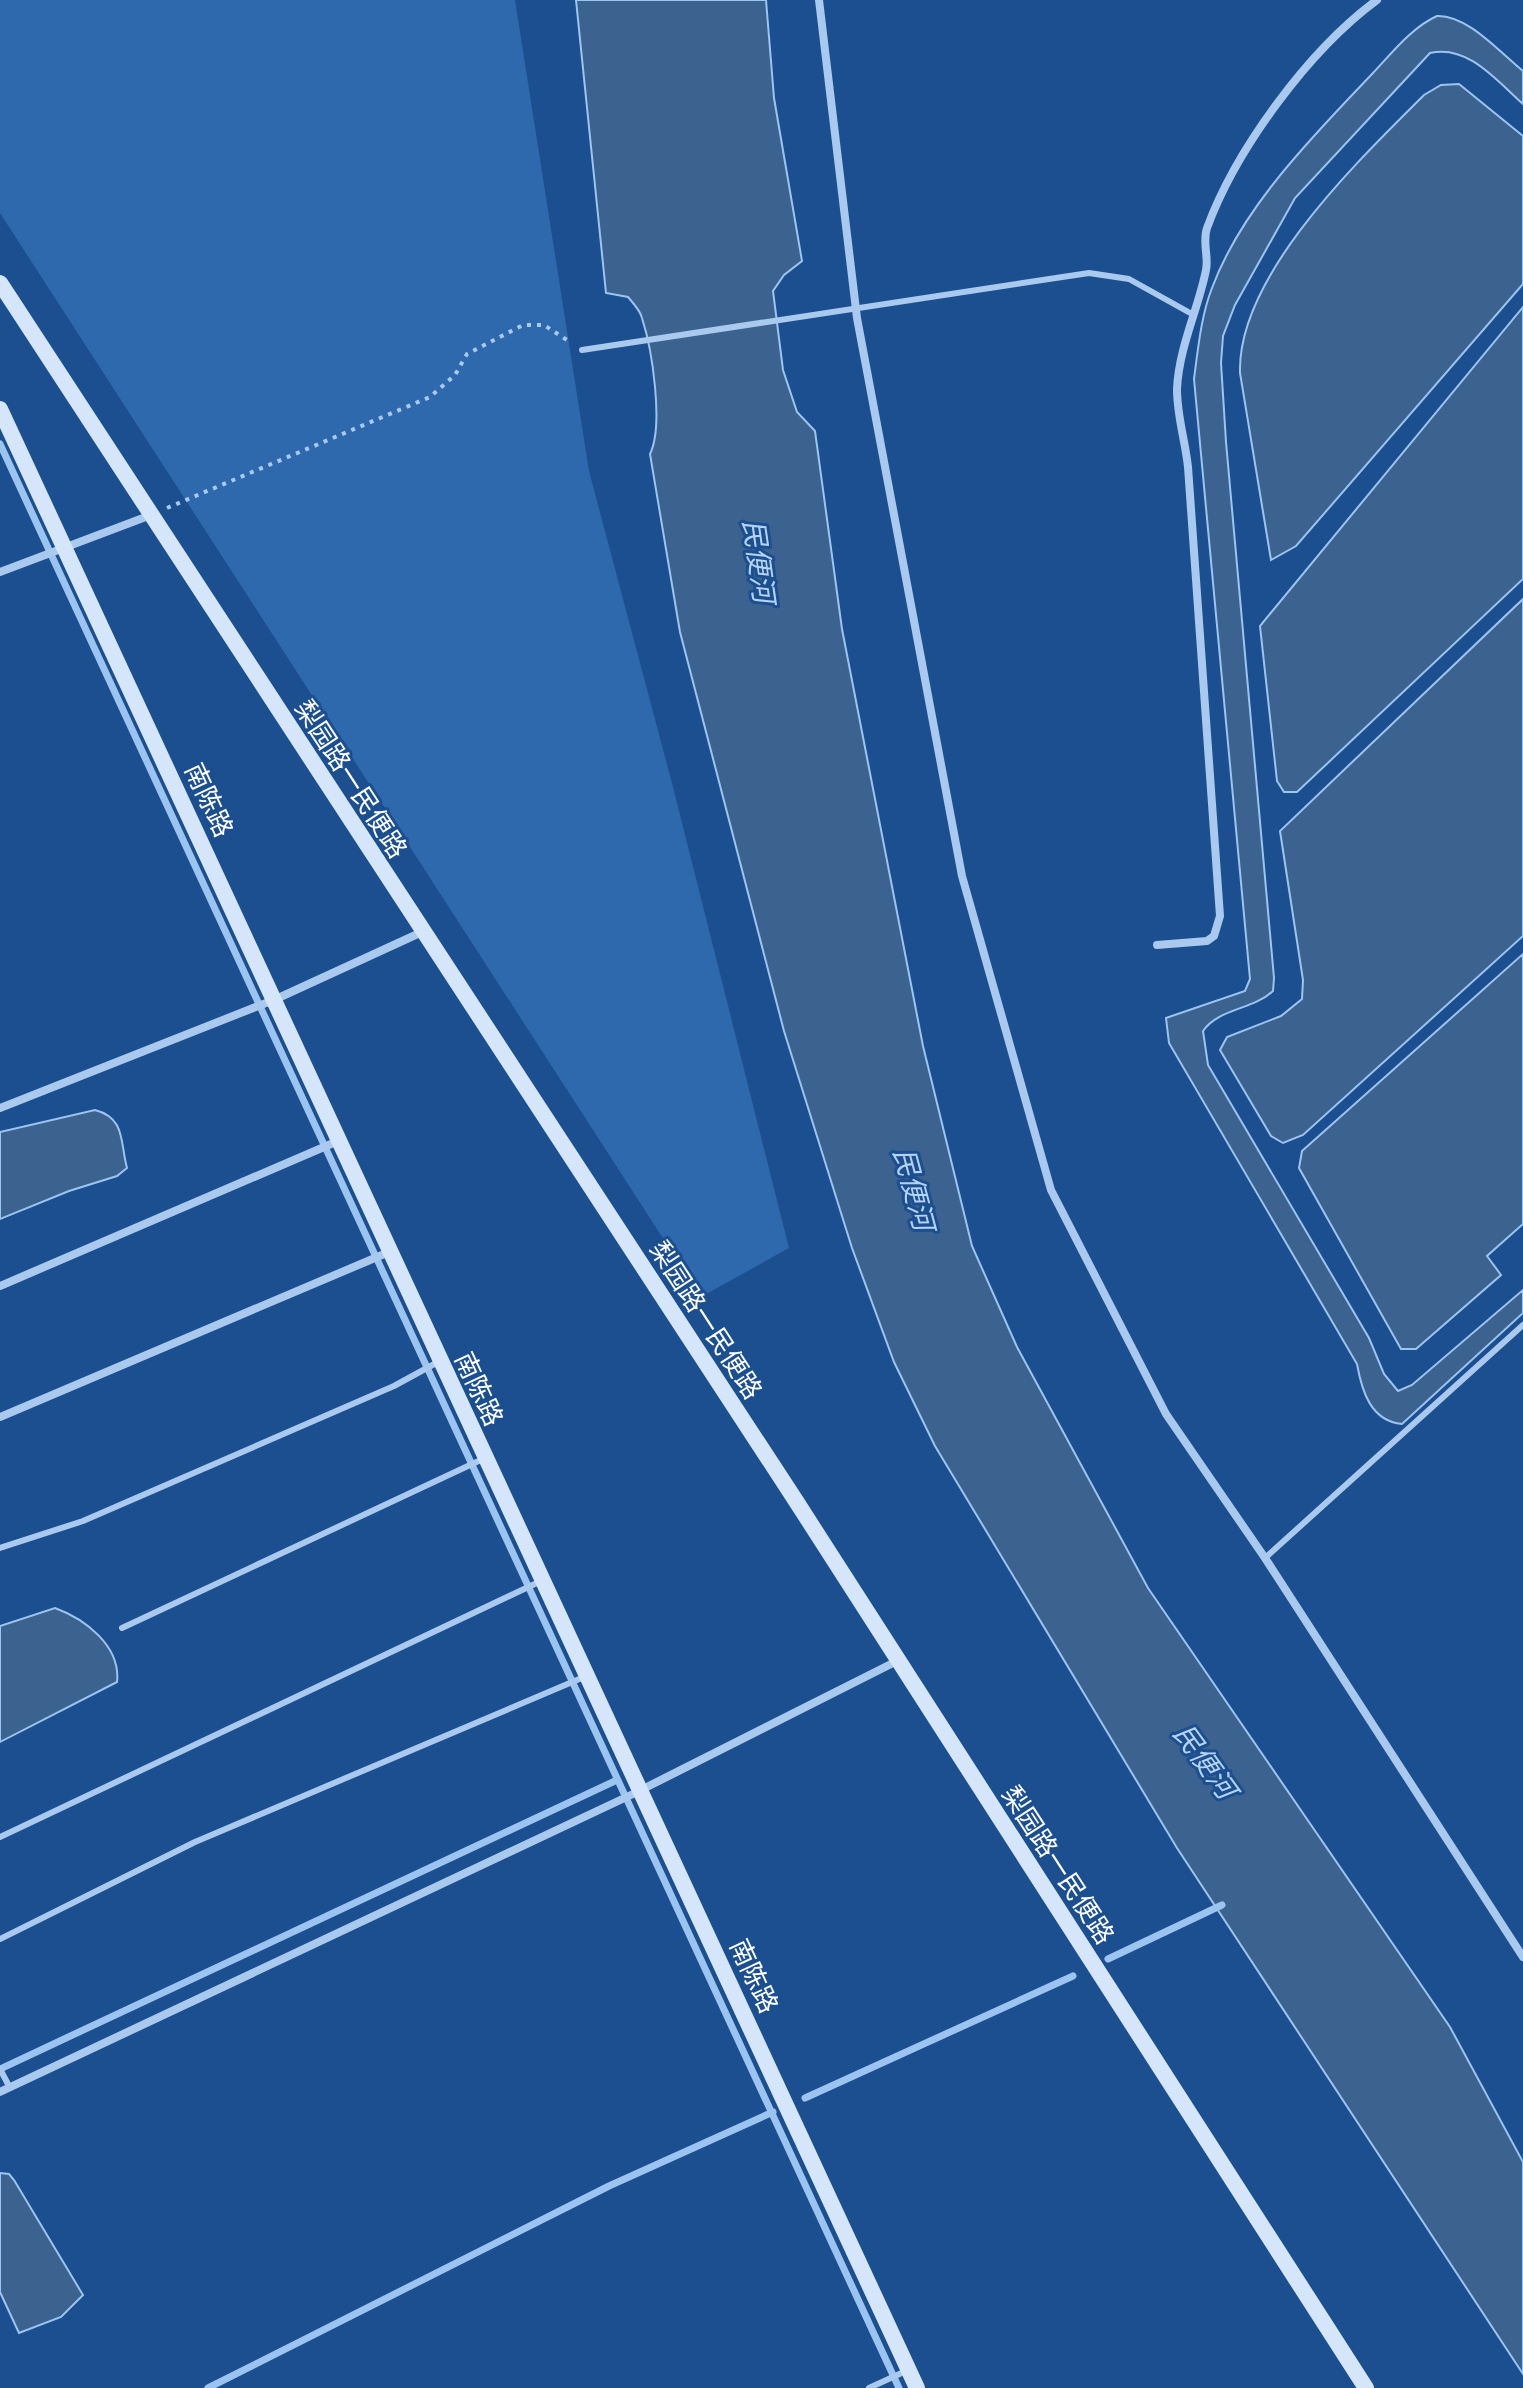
<svg xmlns="http://www.w3.org/2000/svg" width="1523" height="2388" font-family="'Nunito Sans','Noto Sans SC',sans-serif">
<style>
.green{fill:#2e69ad}
.water{fill:#3c6290;stroke:#9cc4f0;stroke-width:2}
.lines{fill:none;stroke-linecap:round;stroke-linejoin:round}
.stream{stroke:#9cc4f0;stroke-width:7}
.path{stroke:#a9c9ee;stroke-width:4;stroke-dasharray:4 6;stroke-linecap:butt}
.lane{stroke:#a9c9ee;stroke-width:6}
.street{stroke:#a9c9ee;stroke-width:8}
.secondary{stroke:#d6e6fa;stroke-width:16}
.labels{text-anchor:middle;stroke-width:6;stroke-linejoin:round;paint-order:stroke}
.street-label{font-size:26px;fill:#fff;stroke:#1b4f8f}
.water-label{font-size:28px;font-style:italic;fill:#b5d3f5;stroke:#1b4f8f}
</style>
<rect width="100%" height="100%" fill="#1b4f8f"/>
<!-- green -->
<path class="green" d="M0,0H515L589,471L673,787L789,1248L701,1297L0,213Z"/>
<!-- water -->
<path class="water" d="M576,0H766L774,98L802,261L784,275L773,291L783,370L797,412L815,431L842,629L923,1046L972,1246L1017,1347L1148,1588L1450,2027L1523,2162V2374L1177,1848L935,1446L894,1362L852,1248L784,1031L680,632L650,454C664,425 652,349 642,318C640,310 633,303 628,297L606,293Z
M1437,16C1468,15 1499,52 1523,71V104C1497,81 1468,44 1430,53L1295,198L1235,305L1223,336L1221,363L1226,442L1274,978L1273,991C1253,1010 1219,1008 1203,1031L1208,1065L1369,1338L1384,1374L1398,1391L1412,1385L1523,1290V1313L1402,1424C1371,1421 1362,1392 1357,1364L1169,1043L1166,1018L1245,991L1250,979L1194,379C1198,349 1201,316 1212,288C1242,207 1314,135 1373,73C1391,54 1412,27 1437,16Z
M1459,84L1523,136V284L1296,546L1271,560L1240,373C1237,276 1359,160 1424,95L1441,85Z
M1523,307V579L1297,792H1284L1277,781L1260,626Z
M1523,599V936L1303,1135L1283,1143L1271,1136L1220,1050L1227,1037L1281,1016L1302,999L1303,980L1280,831Z
M1523,954V1224L1487,1256L1501,1275L1416,1349H1401L1299,1168L1302,1151Z
M95,1110C126,1118 120,1143 127,1168L117,1176L69,1191L0,1219V1132Z
M55,1608C85,1619 121,1646 117,1682L0,1742V1626Z
M0,2173L9,2174L14,2180L83,2295L61,2317L19,2333L0,2292Z"/>
<g class="lines">
<!-- stream -->
<path class="stream" d="M0,444L899,2388
M1108,1959L1222,1905
M0,2069L617,1780
M805,2098L1073,1976
M208,2388L609,2186L773,2112"/>
<!-- path -->
<path class="path" d="M167,508L430,397L455,375L467,354L523,325H544L570,342"/>
<!-- lane -->
<path class="lane" d="M582,350L1089,273L1129,279L1192,314
M0,1548L83,1521L394,1386L438,1362
M1265,1558L1523,1325
M122,1628L485,1458
M0,1837L541,1581
M0,1939L195,1842L584,1677
M0,2069L10,2088
M869,2388L906,2371"/>
<!-- street -->
<path class="street" d="M819,0L857,318L962,876L1051,1190L1166,1414L1265,1558L1523,1957
M0,572L151,515
M1157,945L1207,941L1214,936L1220,916L1188,467C1185,440 1177,416 1177,389C1179,347 1198,310 1206,270C1209,257 1202,242 1207,228C1236,149 1309,50 1377,0
M0,1108L276,999L422,932
M0,1286L338,1141
M0,1417L389,1252
M0,2092L633,1794L897,1661"/>
<!-- secondary -->
<path class="secondary" d="M0,283L796,1501L1366,2388
M0,409L917,2388"/>
</g>
<g class="labels">
<!-- street labels -->
<g class="street-label">
<text transform="translate(351 779) rotate(57)" y="9">梨园路一民便路</text>
<text transform="translate(209 800) rotate(65)" y="9">南陈路</text>
<text transform="translate(706 1320) rotate(57)" y="9">梨园路一民便路</text>
<text transform="translate(479 1389) rotate(65)" y="9">南陈路</text>
<text transform="translate(1058 1865) rotate(57)" y="9">梨园路一民便路</text>
<text transform="translate(754 1976) rotate(65)" y="9">南陈路</text>
</g>
<!-- water labels -->
<g class="water-label">
<text transform="translate(759 561) rotate(82)" y="10">民便河</text>
<text transform="translate(914 1189) rotate(75)" y="10">民便河</text>
<text transform="translate(1205 1761) rotate(54)" y="10">民便河</text>
</g>
</g>
</svg>
